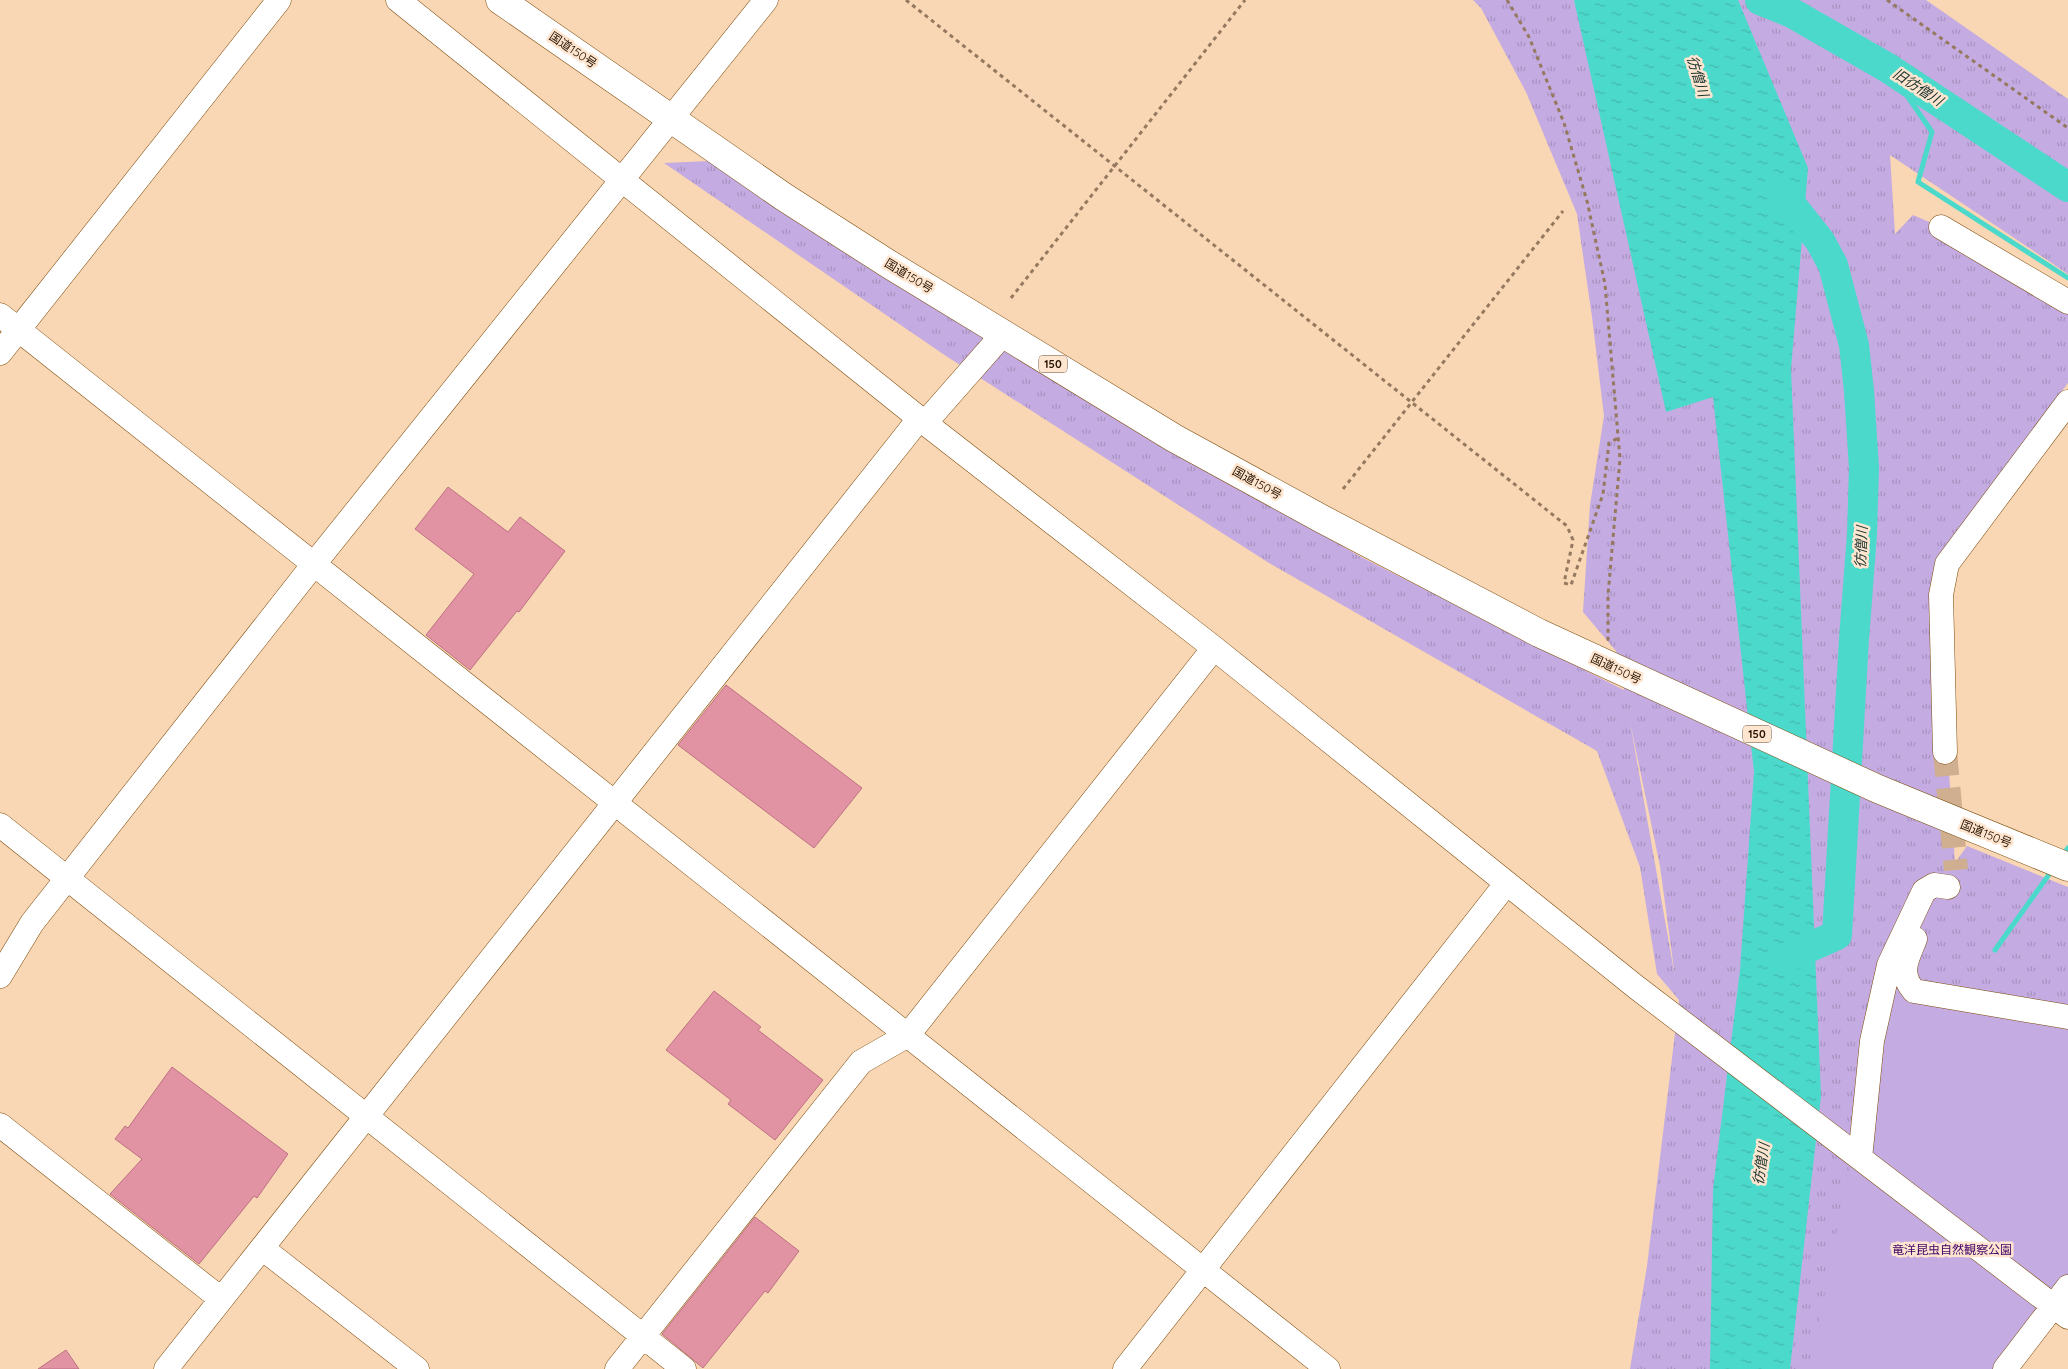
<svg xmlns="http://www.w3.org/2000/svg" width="2068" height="1369" font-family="Quicksand,'Noto Sans JP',sans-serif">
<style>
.grass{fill:url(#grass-tufts);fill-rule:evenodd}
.park{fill:#c4abe2}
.water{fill:url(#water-ripples)}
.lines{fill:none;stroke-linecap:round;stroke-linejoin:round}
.stream{stroke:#4bd9cb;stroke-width:5}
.river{stroke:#4bd9cb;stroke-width:30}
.building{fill:#e192a3;stroke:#bd7182}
.minor-tunnel{stroke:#cfaf90;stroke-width:24;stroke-dasharray:24 12;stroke-linecap:butt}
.minor-casing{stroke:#7c4b0a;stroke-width:25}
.highway-casing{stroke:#7c4b0a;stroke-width:29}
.path{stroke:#95795e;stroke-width:3;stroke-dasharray:4 4;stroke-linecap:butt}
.minor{stroke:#fff;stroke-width:24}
.highway{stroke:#fff;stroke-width:28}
.labels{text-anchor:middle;stroke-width:5;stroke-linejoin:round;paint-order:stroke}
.shield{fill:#fde5cf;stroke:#68523e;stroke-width:1}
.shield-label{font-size:11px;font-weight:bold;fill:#281300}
.street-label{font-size:12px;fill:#281300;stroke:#fde5cf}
.park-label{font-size:12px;fill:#410368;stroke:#fde5cf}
.water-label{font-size:14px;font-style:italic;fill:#1c3431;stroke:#fde5cf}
</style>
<defs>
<pattern id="grass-tufts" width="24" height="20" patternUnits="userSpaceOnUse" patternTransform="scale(1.25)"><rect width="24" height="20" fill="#c4abe2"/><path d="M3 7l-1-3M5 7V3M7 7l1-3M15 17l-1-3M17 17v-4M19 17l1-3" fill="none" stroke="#a892c0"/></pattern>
<pattern id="water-ripples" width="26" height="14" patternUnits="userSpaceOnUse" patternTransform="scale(1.25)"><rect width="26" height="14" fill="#4bd9cb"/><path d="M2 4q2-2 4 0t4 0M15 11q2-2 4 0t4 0" fill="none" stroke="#42b9ad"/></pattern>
</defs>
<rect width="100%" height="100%" fill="#f9d6b4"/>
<!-- grass -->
<path class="grass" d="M1473,0H1926L2068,99V274L1890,155L1895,234L1913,215L1941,227L2068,310V383L1935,560L1955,863L1967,846L2068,887V1013L1988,1369H1630L1647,1266L1679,1000L1657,974L1640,867L1597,751L1269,563L946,356L664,163L710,161L1078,392L1361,557L1624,690L1616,651L1583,612L1590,505L1604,416L1592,317L1577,214L1526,92L1481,8ZM1630,722L1660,866L1675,977Z"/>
<!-- park -->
<path class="park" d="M1885,982L2068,1024V1290L2007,1369H1810Z"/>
<!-- water -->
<path class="water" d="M1574,0H1738L1808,168L1791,369L1821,1096L1790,1369H1710L1713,1189L1740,970L1754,772L1713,397L1666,412Z"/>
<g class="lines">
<!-- stream -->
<path class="stream" d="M1888,68L1932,132L1918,182L2068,278
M2062,856L2068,848
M1995,950L2053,869"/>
<!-- river -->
<path class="river" d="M1760,0L1792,13L1888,68L2068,187
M1778,188L1820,241L1833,265L1854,345L1859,391L1864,468L1862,534L1854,639L1837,935L1783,959"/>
</g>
<!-- building -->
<path class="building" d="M448,487L508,532L520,517L565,551L519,612L517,611L470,670L426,635L474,574L415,529Z
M726,685L862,788L814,848L678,745Z
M714,991L761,1027L758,1030L823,1080L775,1140L728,1104L731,1100L666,1050Z
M172,1067L288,1154L257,1198L254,1196L199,1264L110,1194L142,1159L115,1139L125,1126L128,1128Z
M755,1217L799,1251L768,1293L765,1291L703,1368L662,1334Z
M66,1350L79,1369H38Z"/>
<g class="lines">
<!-- minor-tunnel -->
<path class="minor-tunnel" d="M1945,752L1956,870"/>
<defs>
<path id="minor" d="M398,0L925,423L1214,648L1636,987L2068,1317
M1941,227L2068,302
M0,315L1328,1369
M0,353L279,0
M925,423L1004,333
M1945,752L1941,595L1947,564L2068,402
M0,825L684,1369
M1915,939C1907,959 1898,973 1914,991L2068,1017
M0,976L32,923L314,564L766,0
M0,1125L221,1299
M1860,1158L1872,1041L1889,965L1924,891L1934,885L1948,887
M262,1248L417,1369
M166,1369L919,419
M617,1369L861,1062L908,1035L1214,648
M1125,1369L1506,884
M2005,1369L2068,1287"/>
<path id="highway" d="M500,0L784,197L887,263L1174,438L1322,519L1539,633L1878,789L2068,867"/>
</defs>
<!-- minor casing -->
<use href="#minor" class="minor-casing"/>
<!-- highway casing -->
<use href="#highway" class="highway-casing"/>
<!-- path -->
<path class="path" d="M906,0L1567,526L1573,540L1564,583L1571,585L1603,494L1609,443L1618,438
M1507,0L1529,37L1564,123L1587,201L1605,284L1620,459L1608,595V643
M1887,0L2068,128
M1011,298L1245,0
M1343,489L1563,211"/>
<!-- minor -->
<use href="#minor" class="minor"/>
<!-- highway -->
<use href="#highway" class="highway"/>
</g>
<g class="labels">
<!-- shield labels -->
<g class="shield">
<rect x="1039" y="355.5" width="28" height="17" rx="4"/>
<rect x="1743" y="725.5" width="28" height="17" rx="4"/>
</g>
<g class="shield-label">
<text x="1053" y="368">150</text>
<text x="1757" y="738">150</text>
</g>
<!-- street labels -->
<g class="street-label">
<text transform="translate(573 50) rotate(34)" y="4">国道150号</text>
<text transform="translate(909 276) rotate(31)" y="4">国道150号</text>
<text transform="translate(1257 483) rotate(29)" y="4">国道150号</text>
<text transform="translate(1616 669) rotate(25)" y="4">国道150号</text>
<text transform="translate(1986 834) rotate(22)" y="4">国道150号</text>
</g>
<!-- park labels -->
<g class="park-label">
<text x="1952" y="1254">竜洋昆虫自然観察公園</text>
</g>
<!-- water labels -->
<g class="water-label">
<text transform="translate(1698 76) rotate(73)" y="5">彷僧川</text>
<text transform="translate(1918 87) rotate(33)" y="5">旧彷僧川</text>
<text transform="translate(1861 547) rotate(-87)" y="5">彷僧川</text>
<text transform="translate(1761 1164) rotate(-81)" y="5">彷僧川</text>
</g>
</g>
</svg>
